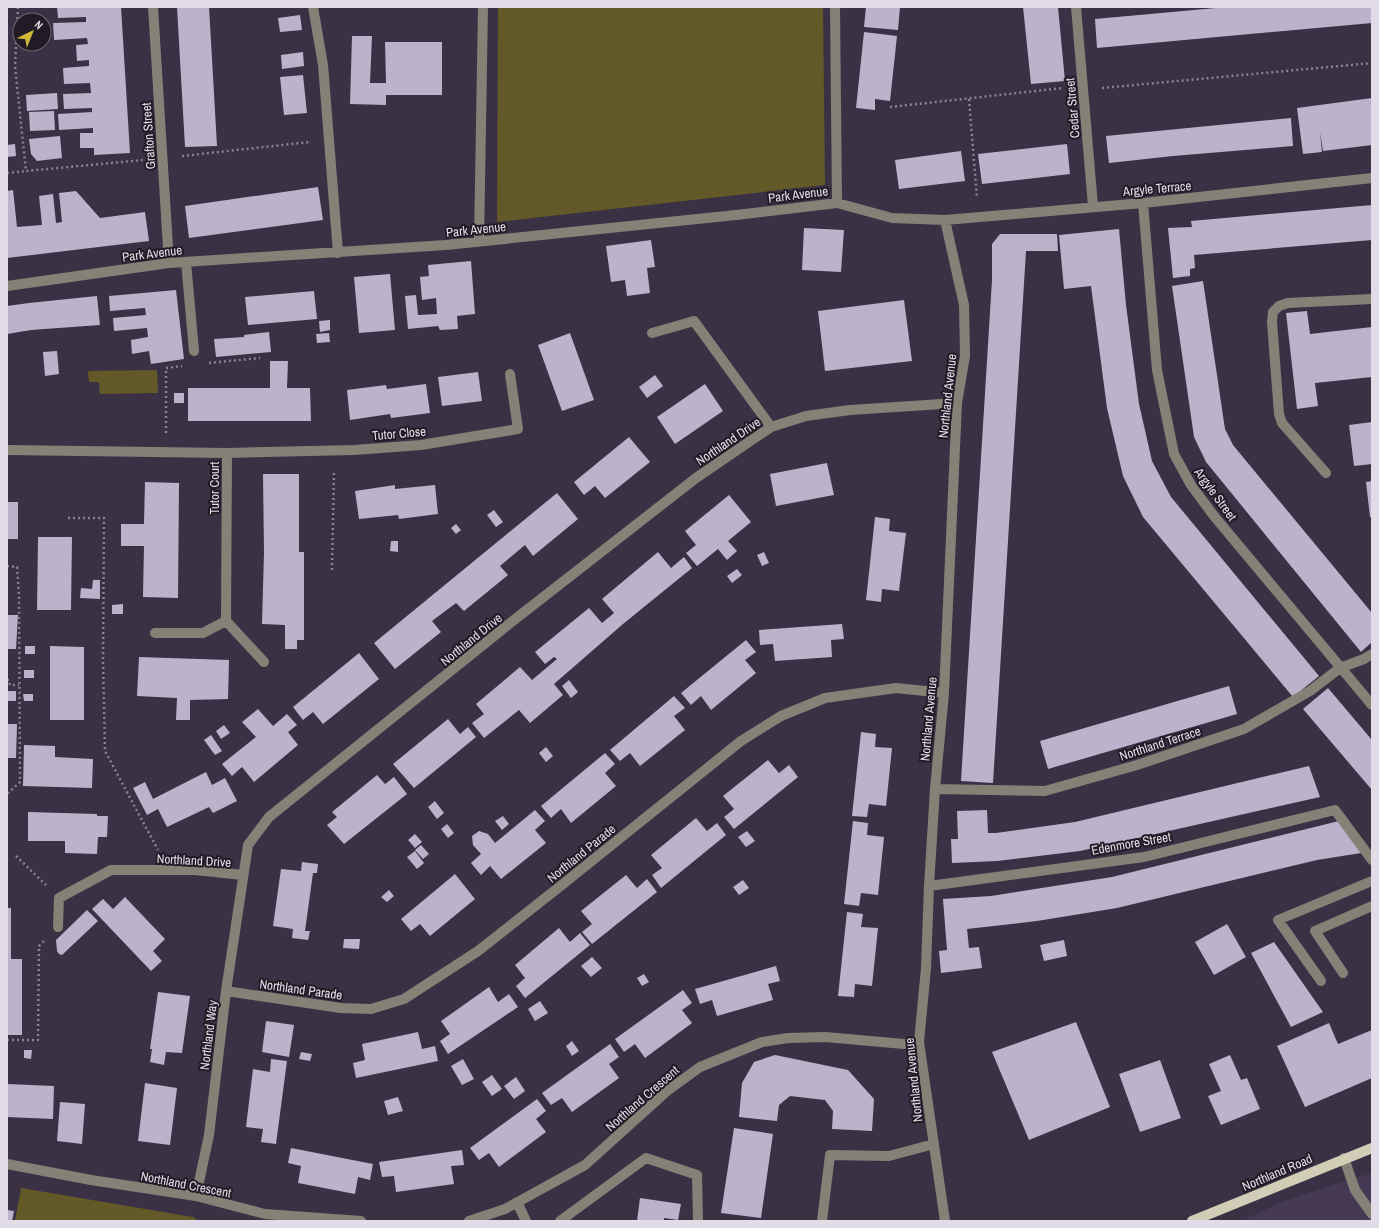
<svg xmlns="http://www.w3.org/2000/svg" width="1379" height="1228" font-family="'Archivo Narrow',sans-serif">
<style>
.built{fill:#463953}
.green{fill:#635828}
.building{fill:#bdb2cb}
.lines{fill:none;stroke-linecap:round;stroke-linejoin:round}
.path{stroke:#8a8292;stroke-width:2.5;stroke-dasharray:2 3;stroke-linecap:butt}
.minor{stroke:#848277;stroke-width:10}
.major{stroke:#d2cdb7;stroke-width:10}
.labels{text-anchor:middle;stroke-width:4;stroke-linejoin:round;paint-order:stroke}
.street-label{font-size:13px;fill:#e2dce9;stroke:#201b24}
</style>
<rect width="100%" height="100%" fill="#3b3145"/>
<!-- built -->
<path class="built" d="M1372,1173V1221H1241L1286,1200Z"/>
<!-- green -->
<path class="green" d="M498,7H823L825,185L497,222Z
M157,370L158,393L100,394L99,382H89L88,371Z
M21,1188L193,1217L199,1221H15Z"/>
<!-- building -->
<path class="building" d="M57,7H121L130,153L94,155V148H80V133H93V128L59,130L58,114L92,112V108L64,109L63,94L91,93L90,83L64,84L63,68L89,66V60L77,61L76,45L88,44L87,38L54,40L53,23L86,22V17L58,18Z
M177,7H209L217,146L185,147Z
M866,7H900L898,30L864,27Z
M1023,7H1058L1065,81L1031,84Z
M1227,7H1372V23L1097,48L1095,19Z
M300,15L302,30L280,32L278,18Z
M864,32L897,36L890,101L875,99V110L856,108Z
M352,36H372L370,83H386L385,42H442V95H386V105L350,104Z
M303,52L304,66L282,69L281,55Z
M303,75L307,113L284,115L280,77Z
M57,93L58,109L27,111L26,95Z
M1372,98V145L1323,151L1320,132L1322,152L1303,154L1297,108Z
M54,111L55,130L30,131L29,112Z
M1291,118L1293,146L1173,156L1109,163L1106,136Z
M60,136L62,158L37,161L31,154L29,139Z
M15,144L16,156L7,157V145Z
M1067,144L1070,174L982,184L978,154Z
M961,151L965,181L899,189L895,160Z
M318,187L323,220L189,238L185,206Z
M13,190L17,227L42,225L39,196L53,194L56,223L62,222L59,193L76,191L100,218L145,212L149,241L7,258V191Z
M1372,205V240L1194,255L1195,268L1190,269V276L1173,278L1168,228L1192,227L1191,221Z
M804,228L844,230L841,272L802,270Z
M1119,229L1126,305L1139,404L1152,461L1171,497L1319,676L1293,697L1143,517L1123,476L1107,408L1091,286L1064,289L1059,235Z
M1000,234H1057L1058,251H1026L993,783L961,781L992,280V244Z
M651,240L655,267L647,268L650,293L627,296L625,280L611,282L606,246Z
M471,261L475,314L457,316L458,329L440,330L438,326L408,329L405,296L416,295L418,315L437,314L436,298L422,300L420,277L429,276L428,265Z
M390,274L395,330L359,333L354,277Z
M1203,281L1225,429L1233,445L1372,613V642L1361,652L1206,462L1194,437L1172,286Z
M176,290L184,359L151,364L149,351L132,354L131,340L148,337L147,328L114,331L113,318L146,315L145,308L110,311L109,296Z
M314,291L317,319L248,325L245,297Z
M97,296L100,325L31,330L7,334V306L29,303Z
M904,300L912,361L825,371L818,311Z
M1307,311L1310,334L1372,327V377L1315,383L1318,406L1297,409L1286,313Z
M330,320V330L320,332L319,321Z
M269,332L271,352L216,357L214,339L244,337V335Z
M329,333L330,342L317,343L316,334Z
M570,333L594,400L562,411L538,345Z
M57,351L59,374L45,376L43,352Z
M270,361H288L287,388H310L311,421H188V388H270Z
M478,372L482,401L442,406L438,377Z
M655,375L663,386L647,398L639,387Z
M426,384L430,413L391,418L390,414L350,420L347,390L386,385L387,389Z
M705,384L723,411L675,444L657,417Z
M174,393H184V403H174Z
M1372,422V464L1354,466L1349,425Z
M629,437L650,462L605,498L595,486L584,495L574,482Z
M827,463L834,495L776,506L770,474Z
M263,474H299V552H304V640H297V649H285V625L262,624L264,552Z
M1372,481V517H1370L1366,482Z
M145,482L179,483L178,598L143,597L144,546H121V524H144Z
M395,485V489L435,485L438,514L399,519L398,515L359,519L355,491Z
M557,493L578,519L533,556L525,545L500,566L508,575L464,611L456,603L432,621L441,632L395,669L374,643Z
M729,495L751,522L728,541L737,551L727,560L718,549L697,566L686,553L696,545L685,531Z
M7,502H18V539H7Z
M494,510L503,522L496,527L487,515Z
M875,517L890,519L889,531L906,533L899,591L882,589L881,602L866,600Z
M456,524L461,530L456,534L451,528Z
M38,537H72L71,610H37Z
M391,541H398V552L390,551Z
M658,552L671,568L684,557L692,568L623,624L554,684L563,695L530,723L519,710L484,738L472,723L484,714L476,704L520,667L532,680L557,659L554,657L545,664L535,652L589,608L602,623L614,613L602,599Z
M764,552L769,563L762,566L757,555Z
M737,569L742,575L732,583L727,576Z
M93,580H100V599L80,598L81,588L92,589Z
M123,604V614H112V605Z
M7,615H18L16,649H7Z
M842,624L844,639L831,640L832,657L775,661L773,644L760,645L759,630Z
M746,640L756,652L745,660L756,673L711,710L701,696L691,705L681,693Z
M25,646H35V654H25Z
M50,646L84,647V720H50Z
M359,653L379,679L323,724L313,712L303,720L293,707Z
M139,657L229,660L228,699L190,700V720H176L177,698L137,696Z
M24,670H34V678H24Z
M569,680L578,692L571,698L562,686Z
M1229,686L1237,714L1048,769L1040,741Z
M1328,688L1372,740V790L1303,709Z
M8,691H16V701H8Z
M23,694H33V701H24Z
M674,696L685,708L674,716L685,730L640,766L630,753L620,761L610,750Z
M258,709L273,726L287,714L297,725L288,732L298,745L254,782L242,767L232,776L222,764L256,737L242,722Z
M448,719L460,734L468,727L476,737L414,788L393,764Z
M7,724H17L16,758H7Z
M224,725L230,733L221,739L216,731Z
M861,732L876,734L875,747L892,748L886,806L869,804L867,817L852,816Z
M211,735L222,751L215,755L204,740Z
M24,745L55,746V757L93,759L92,788L23,786Z
M546,747L553,756L546,762L539,753Z
M605,753L615,764L605,773L616,786L571,823L561,809L551,818L541,806Z
M768,760L779,773L789,765L798,777L734,829L724,817L734,809L723,796Z
M1309,766L1320,797L1080,851L997,861L952,863L951,839H958L957,811L987,810L988,833H996L1075,822Z
M206,772L212,785L225,778L237,801L213,813L209,807L167,827L158,809L147,815L133,788L145,782L153,799Z
M377,775L385,784L394,777L407,794L344,844L327,825L337,817L332,812Z
M435,801L444,813L437,819L428,807Z
M535,810L545,821L535,830L546,843L501,879L490,866L481,875L471,863L481,854L473,845L472,836L479,831L488,834L495,843Z
M28,812L97,814V816H108L107,837H98L97,854L65,853V841H28Z
M503,816L509,824L502,830L495,821Z
M696,818L707,831L717,823L726,835L661,888L652,875L662,868L651,855Z
M853,821L868,823L867,835L884,837L878,895L861,893L859,906L844,904Z
M1339,821L1361,853L1317,860L1117,908L1037,921L967,929L969,948L979,947L982,968L941,973L939,951L947,950L943,899L991,896L1112,877Z
M447,824L454,833L448,838L441,829Z
M747,831L755,841L746,847L738,837Z
M415,834L422,842L415,848L408,840Z
M421,845L429,854L423,859L415,850Z
M415,851L424,863L417,869L407,857Z
M302,862L318,864L317,873H313L305,931H310L308,940L292,938L293,929L273,926L281,869L301,871Z
M455,874L475,899L430,936L420,924L411,931L401,919Z
M626,875L637,888L647,879L657,892L592,944L582,932L592,924L581,911Z
M743,880L749,888L739,895L733,887Z
M389,890L394,896L387,902L381,897Z
M125,897L165,939L153,951L162,961L151,971L92,909L103,899L113,909Z
M7,908H11V959H22V1035H7Z
M87,910L98,921L62,955L59,954L57,951L56,940Z
M847,912L863,914L861,927L878,928L872,986L855,984L854,997L838,996Z
M1227,924L1246,957L1214,975L1195,942Z
M559,928L570,942L580,933L590,945L525,998L516,986L525,978L515,965Z
M344,939H360L359,949L343,948Z
M1064,940L1067,956L1044,961L1040,945Z
M1274,942L1323,1012L1291,1027L1251,953Z
M592,957L602,968L591,977L581,966Z
M776,966L780,981L768,984L773,1000L717,1016L712,1000L700,1004L695,989Z
M644,974L649,982L642,986L637,978Z
M489,987L498,1002L509,994L518,1007L448,1054L440,1041L450,1034L441,1021Z
M683,990L692,1003L682,1010L692,1023L645,1058L635,1044L624,1052L615,1039Z
M158,992L190,996L182,1053L166,1052L164,1065L150,1062L152,1049H150Z
M540,1001L548,1013L535,1021L528,1009Z
M266,1021L294,1025L289,1057L262,1052Z
M1076,1022L1110,1107L1029,1140L992,1052Z
M1329,1023L1338,1044L1372,1030V1078L1305,1107L1277,1046Z
M418,1032L422,1049L435,1046L438,1061L356,1078L353,1063L365,1060L362,1044Z
M572,1041L579,1051L572,1056L566,1046Z
M610,1044L619,1057L609,1064L619,1078L572,1112L562,1098L551,1105L542,1093Z
M24,1050H32L31,1059L24,1058Z
M301,1052L312,1054L310,1061L299,1059Z
M775,1055L848,1070L874,1099L872,1131L832,1129L833,1111L825,1100L790,1096L779,1105L777,1121L739,1117L742,1083L754,1062Z
M1230,1055L1241,1080L1247,1078L1260,1109L1221,1125L1208,1096L1221,1091L1209,1064Z
M271,1059L287,1061L276,1144L261,1142L263,1129L246,1127L253,1069L270,1072Z
M463,1059L474,1079L462,1085L451,1066Z
M1160,1060L1181,1118L1140,1132L1119,1074Z
M492,1075L502,1089L492,1096L482,1082Z
M516,1077L525,1091L514,1099L504,1086Z
M145,1083L177,1088L170,1145L138,1141Z
M7,1084L54,1086L53,1119L7,1117Z
M398,1097L403,1111L388,1115L384,1101Z
M537,1099L546,1111L536,1119L546,1132L499,1167L489,1153L479,1160L470,1148Z
M60,1102L85,1104L82,1144L57,1141Z
M734,1128L773,1134L761,1218L721,1213Z
M291,1148L373,1164L370,1180L358,1177L355,1194L298,1183L301,1166L288,1163Z
M462,1150L464,1165L451,1166L454,1184L396,1192L394,1176L382,1177L379,1162Z
M640,1198L681,1204L678,1220L664,1218V1221H637Z
M7,1210L14,1211L12,1221H7Z"/>
<g class="lines">
<!-- path -->
<path class="path" d="M18,7L15,66L26,171L143,160
M1102,88L1372,63
M969,99L977,198
M890,107L1063,88
M182,156L310,142
M7,173L26,171
M209,363L260,358
M166,433V368L182,366
M68,518H104L103,659L105,751L158,850
M7,566L17,567L19,595L20,782L7,794
M332,570L334,471
M7,680H9L10,685H19
M16,856L46,885
M7,1040H38L39,946L45,940"/>
<!-- minor -->
<path class="minor" d="M153,7L169,263
M313,7L323,65L338,253
M835,7L837,203
M1076,7L1093,206
M1143,203L1157,370L1174,454L1191,485L1214,516L1372,705
M945,220L964,305L965,356L957,403L944,693L935,789L929,886L926,968L919,1042L945,1221
M479,241L483,7
M186,262L194,351
M7,286L169,263L446,245L736,215L837,203L892,218L945,220L1143,203L1372,178
M652,333L694,321L771,427
M7,450L227,453L226,621L203,633H155
M227,453L354,450L421,445L518,429L510,374
M1326,473L1282,423L1279,414L1272,322L1273,312L1279,306L1288,303L1372,299
M226,621L264,662
M935,789L1045,791L1137,765L1244,729L1310,691L1340,668L1364,659L1372,654
M929,886L1144,857L1335,810L1372,860
M58,927L59,898L111,870H195L243,875
M1343,973L1315,931L1372,906
M1321,981L1278,920L1372,881
M226,991L341,1008L371,1009L404,999L478,951L558,888L741,741L781,716L825,698L896,688L944,693
M1344,1158L1355,1190L1372,1214
M7,1164L91,1180L196,1196L265,1214L361,1221
M196,1196L209,1135L226,991L248,845L269,817L514,620L696,478L771,427L806,416L850,410L957,403
M517,1202L526,1221
M469,1221L505,1209L585,1165L667,1091L700,1067L762,1042L788,1038L825,1037L904,1044L919,1042
M560,1221L646,1158L697,1175L698,1221
M822,1221L830,1155L889,1156L934,1144"/>
<!-- major -->
<path class="major" d="M1192,1221L1372,1148"/>
</g>
<g class="labels">
<!-- street labels -->
<g class="street-label">
<text transform="translate(1072 108) rotate(-95)" y="5">Cedar Street</text>
<text transform="translate(148 136) rotate(-94)" y="5">Grafton Street</text>
<text transform="translate(1157 188) rotate(-5)" y="5">Argyle Terrace</text>
<text transform="translate(798 194) rotate(-7)" y="5">Park Avenue</text>
<text transform="translate(476 229) rotate(-6)" y="5">Park Avenue</text>
<text transform="translate(152 253) rotate(-7)" y="5">Park Avenue</text>
<text transform="translate(947 396) rotate(-84)" y="5">Northland Avenue</text>
<text transform="translate(399 433) rotate(-5)" y="5">Tutor Close</text>
<text transform="translate(728 441) rotate(-34)" y="5">Northland Drive</text>
<text transform="translate(214 488) rotate(-90)" y="5">Tutor Court</text>
<text transform="translate(1216 494) rotate(54)" y="5">Argyle Street</text>
<text transform="translate(471 639) rotate(-39)" y="5">Northland Drive</text>
<text transform="translate(928 719) rotate(-85)" y="5">Northland Avenue</text>
<text transform="translate(1160 743) rotate(-18)" y="5">Northland Terrace</text>
<text transform="translate(1131 843) rotate(-10)" y="5">Edenmore Street</text>
<text transform="translate(581 853) rotate(-39)" y="5">Northland Parade</text>
<text transform="translate(194 860) rotate(3)" y="5">Northland Drive</text>
<text transform="translate(301 989) rotate(8)" y="5">Northland Parade</text>
<text transform="translate(208 1035) rotate(-83)" y="5">Northland Way</text>
<text transform="translate(913 1080) rotate(-96)" y="5">Northland Avenue</text>
<text transform="translate(642 1098) rotate(-41)" y="5">Northland Crescent</text>
<text transform="translate(1277 1172) rotate(-23)" y="5">Northland Road</text>
<text transform="translate(186 1184) rotate(11)" y="5">Northland Crescent</text>
</g>
</g>
<!-- border -->
<rect width="1379" height="1228" fill="none" stroke="#e2dce9" stroke-width="16"/>
<!-- north arrow -->
<g transform="translate(32 32) rotate(43)"><circle r="19" fill="#201b24" stroke="#6e6873"/>
<path d="M0-3L7 15L0 10L-7 15Z" fill="#d2b736"/>
<text y="-6" font-size="11" font-weight="bold" text-anchor="middle" fill="#e2dce9">N</text>
</g>
</svg>
